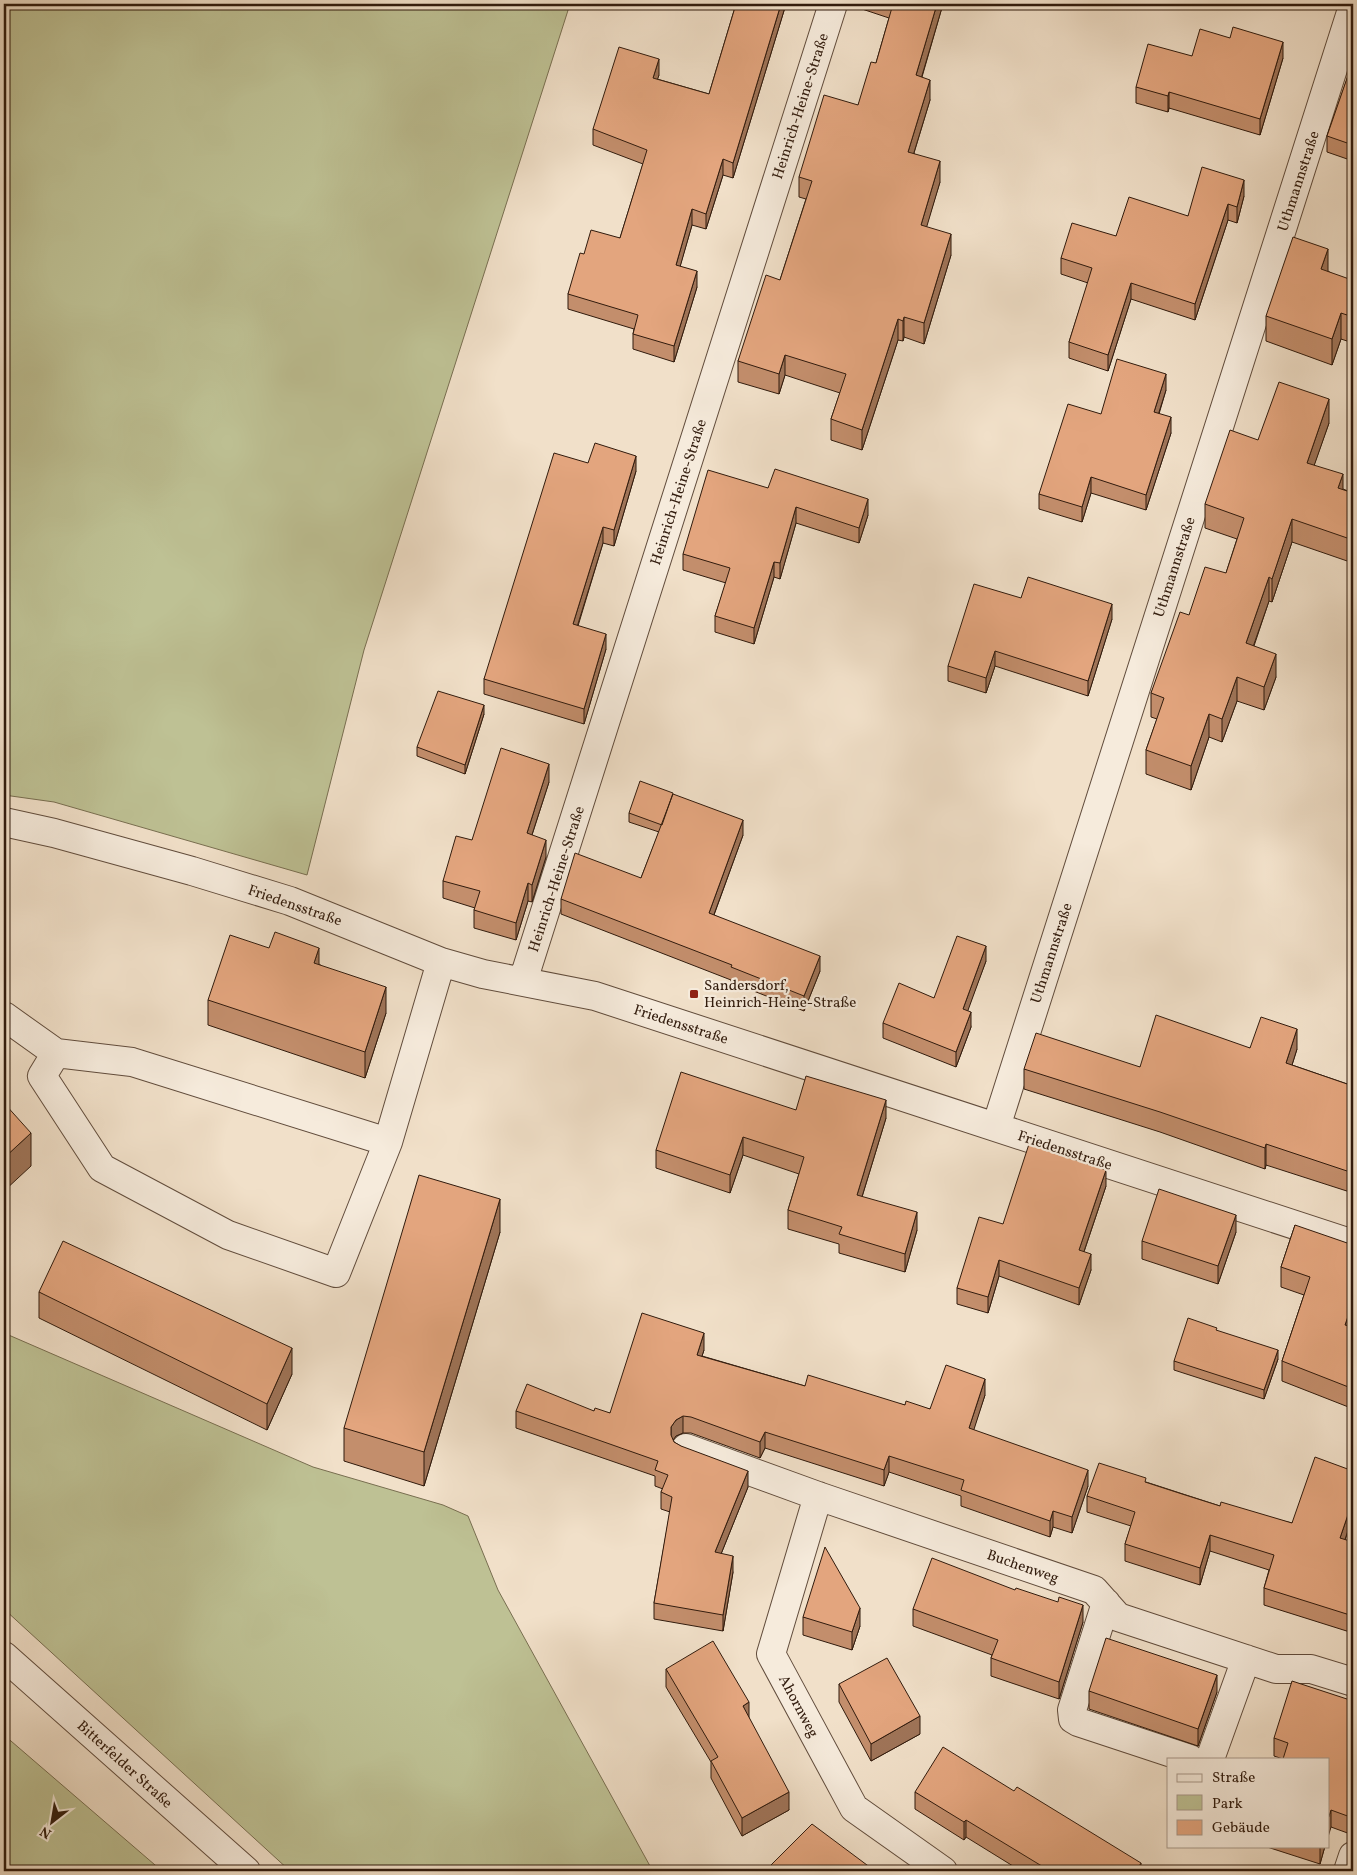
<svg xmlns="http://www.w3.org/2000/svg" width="1357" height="1875" font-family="Vollkorn,serif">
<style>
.green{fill:#bec194;stroke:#786e50}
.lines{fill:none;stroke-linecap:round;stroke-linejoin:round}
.minor-casing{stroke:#614c3c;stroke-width:30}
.minor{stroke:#f6ebdc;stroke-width:28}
.wall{fill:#c38e6c;stroke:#311b0d}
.shaded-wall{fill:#9f7458;stroke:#311b0d}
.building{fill:#e3a57e;stroke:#311b0d}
.poi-dot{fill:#8f2418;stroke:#f6ebdc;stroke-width:2}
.labels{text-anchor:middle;stroke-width:4.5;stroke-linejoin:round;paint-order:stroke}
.street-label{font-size:15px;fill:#311b0d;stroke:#f6ebdc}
.poi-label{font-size:15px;fill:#311b0d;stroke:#f6ebdc;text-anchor:start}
</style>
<rect width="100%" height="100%" fill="#f1e0c9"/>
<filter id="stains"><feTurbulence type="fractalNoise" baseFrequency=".004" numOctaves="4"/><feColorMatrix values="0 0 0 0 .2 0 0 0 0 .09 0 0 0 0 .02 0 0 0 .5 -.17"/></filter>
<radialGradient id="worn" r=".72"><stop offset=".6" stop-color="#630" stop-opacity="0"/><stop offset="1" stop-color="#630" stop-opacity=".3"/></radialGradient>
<!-- green -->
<path class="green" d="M4,4H570L364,650L307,875L54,802L4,795Z
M4,1333L313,1467L443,1505L468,1516L498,1590L650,1866L656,1871H290L4,1609Z
M4,1735L162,1871H4Z"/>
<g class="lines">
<defs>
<path id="minor" d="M4,822L54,833L192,871L290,901L441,962L483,974L595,996L1353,1244
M523,981L833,4
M4,1016L56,1053
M996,1127L1353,6
M388,1142L132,1062L56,1053L42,1076L102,1168L228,1235L336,1273L388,1142L441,962
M686,1448L818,1496L1094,1590L1118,1617L1276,1669H1311L1353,1682
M818,1496L771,1654L854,1808L943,1871
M1106,1603L1072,1710L1073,1719L1078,1722L1190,1759
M4,1656L246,1871
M1210,1759L1246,1659
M1348,1871L1353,1856"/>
</defs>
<!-- minor casing -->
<use href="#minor" class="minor-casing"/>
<!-- minor -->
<use href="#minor" class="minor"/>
</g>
<!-- wall -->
<path class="wall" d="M736,4H786L733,178L723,175L706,229L692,225L680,266L697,287L674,362L633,349V334L634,329L568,309V294L584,254L620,238L643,164L593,145V129L659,75L657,79L709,94Z
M856,4H943L922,77L930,100L914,153L940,182L926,227L951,255L924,344L904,337L903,341L898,340L862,450L831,440V419L840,393L785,375L779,394L738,382V361L780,280L806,199L799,197V177L858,105L876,63L889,18L856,7Z
M1192,56L1283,58L1260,135L1169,108L1168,112L1136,103V87Z
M1353,62V161L1327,152V136Z
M1244,196L1237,223L1228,220L1195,320L1131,299L1108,371L1069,358V342L1088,283L1061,274V258L1116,236L1188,216Z
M1328,271L1353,287V343L1341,339L1332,365L1266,341V316Z
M1166,390L1159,414L1171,433L1146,510L1091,493L1082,522L1039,509V494L1101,414Z
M1329,423L1314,465L1343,489L1353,493V563L1292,542L1272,602L1269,601L1254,646L1276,677L1264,710L1237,701L1222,742L1209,737L1191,790L1146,774V750L1157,719L1151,717V693L1189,615L1226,573L1237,539L1205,528V504L1258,440Z
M588,463L636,471L614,546L603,543L578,626L606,649L584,724L484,694V679Z
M768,488L868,515L859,543L796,523L780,579L774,577L754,644L715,632V616L726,583L683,570V554Z
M1021,598L1112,619L1088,696L995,666L986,693L948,681V666Z
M484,714L465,774L417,756V747Z
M549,782L532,835L546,857L532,902L528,901L516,940L474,928V910L475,908L443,898V881L472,840Z
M673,795L743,835L714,915L820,971L804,1011L731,982V980L561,914V899L641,878L659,832L629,822V813Z
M986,961L967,1011L971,1027L956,1067L883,1038V1023L934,998Z
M319,964L386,1013L365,1078L208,1025V1000Z
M1250,1048L1297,1049L1292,1065L1353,1086V1193L1266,1165L1265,1169L1160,1132L1024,1089V1069L1140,1067Z
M796,1110L886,1118L862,1197L917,1230L905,1272L839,1253V1244L788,1229V1210L799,1174L743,1155L730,1193L656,1168V1150Z
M1106,1186L1084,1252L1091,1270L1079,1305L999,1276L988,1313L957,1304V1288L1003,1224Z
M1295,1225L1352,1327H1353V1401L1351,1408L1282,1381V1361L1304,1295L1281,1287V1267Z
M500,1232L424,1486L344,1461V1428Z
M1236,1232L1218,1284L1142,1259V1241Z
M39,1292L292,1374L267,1430L39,1318Z
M704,1350L702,1356L805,1386L905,1405L930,1409L985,1395L973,1430L1088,1486L1072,1533L1053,1527L1050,1537L961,1506V1496L889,1472L884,1486L765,1448L760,1458L691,1433H683L676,1436L673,1440L674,1442L748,1487L721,1554L733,1572L723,1631L654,1619V1603L670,1512L661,1509V1492L663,1489L655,1486V1476L516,1428V1411H594L610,1413Z
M1278,1359L1264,1399L1174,1370V1361Z
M1353,1471V1516L1345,1540L1353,1542V1633L1264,1605V1588L1269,1570L1210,1551L1200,1585L1125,1561V1544L1131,1526L1087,1512V1496L1146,1482L1220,1506L1292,1523Z
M913,1609L1083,1622L1059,1699L991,1676V1658L992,1655L913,1626Z
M803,1617L860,1626L852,1650L803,1635Z
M666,1669L749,1718L789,1810L742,1836L711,1778V1762L666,1687Z
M839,1684L920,1734L871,1761L839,1702Z
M1089,1691L1217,1692L1198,1746L1089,1709Z
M1353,1701V1835L1331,1827L1283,1759L1274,1756V1738Z
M915,1792L1141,1871H1021L966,1837L964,1840L915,1809Z
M1264,1846H1325L1320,1864Z"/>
<!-- shaded-wall -->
<path class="shaded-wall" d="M781,4H786L733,178V163Z
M937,4H943L916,96V75Z
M1283,42V58L1260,135V119Z
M659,59V75L653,93V78Z
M930,80V100L908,172V152Z
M1169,92V108L1168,112V96Z
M723,159V175L706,229V214Z
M940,161V182L921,246V225Z
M1244,180V196L1237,223V207Z
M1228,204V220L1195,320V304Z
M692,209V225L676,281V265Z
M951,234V255L924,344V323Z
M1328,249V275L1321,269Z
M697,271V287L674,362V346Z
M1131,283V299L1108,371V355Z
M1341,313V339L1332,365V339Z
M904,317V337L903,341V321Z
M898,319V340L862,450V430Z
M785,355V375L779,394V374Z
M1166,374V390L1154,428V412Z
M1329,399V423L1307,486V463Z
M1171,417V433L1146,510V495Z
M636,456V471L614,546V530Z
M1343,474V498L1338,488Z
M1091,477V493L1082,522V507Z
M868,499V515L859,543V528Z
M796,507V523L780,579V563Z
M1292,519V542L1272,602V579Z
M603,527V543L573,640V624Z
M774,562V577L754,644V628Z
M1269,577V601L1246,667V643Z
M1112,604V619L1088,696V681Z
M606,634V649L584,724V709Z
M995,651V666L986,693V678Z
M1276,654V677L1264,710V687Z
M1237,677V701L1222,742V719Z
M484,705V714L465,774V765Z
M1209,714V737L1191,790V766Z
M549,764V782L527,850V833Z
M743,820V835L709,928V913Z
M546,840V857L532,902V885Z
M528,883V901L516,940V923Z
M986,946V961L963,1024V1009Z
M319,948V973L314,963Z
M820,956V971L804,1011V996Z
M386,987V1013L365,1078V1052Z
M971,1012V1027L956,1067V1052Z
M1297,1029V1049L1286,1084V1063Z
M886,1100V1118L857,1213V1195Z
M31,1133V1166L4,1191V1158Z
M743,1137V1155L730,1193V1175Z
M1266,1144V1165L1265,1169V1148Z
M1106,1170V1186L1079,1266V1250Z
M500,1199V1232L424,1486V1452Z
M917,1212V1230L905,1272V1254Z
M1236,1215V1232L1218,1284V1266Z
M1091,1254V1270L1079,1305V1288Z
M999,1260V1276L988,1313V1297Z
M1353,1302V1322L1345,1345V1325Z
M704,1333V1350L697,1371V1355Z
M292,1348V1374L267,1430V1404Z
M1278,1350V1359L1264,1399V1390Z
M985,1379V1395L969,1445V1428Z
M1353,1381V1401L1351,1408V1388Z
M683,1416V1433L676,1436L671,1443V1451V1427L676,1420Z
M765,1432V1448L760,1458V1442Z
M889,1456V1472L884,1486V1470Z
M1088,1470V1486L1072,1533V1517Z
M748,1471V1487L715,1569V1552Z
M1353,1500V1516L1340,1554V1538Z
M1053,1511V1527L1050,1537V1521Z
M1210,1535V1551L1200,1585V1568Z
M733,1556V1572L723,1631V1615Z
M1083,1605V1622L1059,1699V1682Z
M860,1608V1626L852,1650V1632Z
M1217,1675V1692L1198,1746V1729Z
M749,1702V1720L743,1706Z
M920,1716V1734L871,1761V1744Z
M789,1792V1810L742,1836V1818Z
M1331,1810V1827L1328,1837V1819Z
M966,1820V1837L964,1840V1822Z
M1320,1846H1325L1320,1864Z
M1141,1863V1871H1136Z"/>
<!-- building -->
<path class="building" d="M736,4H781L733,163L723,159L706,214L692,209L676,265L697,271L674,346L633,334L638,315L568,294L580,253L584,254L591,230L620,238L647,150L593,129L619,47L659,59L653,78L709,94Z
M893,4H937L916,75L930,80L908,152L940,161L921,225L951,234L924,323L904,317L903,321L898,319L862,430L831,419L846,374L785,355L779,374L738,361L766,275L780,280L812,181L799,177L824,95L858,105L871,62L876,63Z
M1233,27L1283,42L1260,119L1169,92L1168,96L1136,87L1148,44L1192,56L1200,29L1230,38Z
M1353,61V145L1327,136Z
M1202,167L1244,180L1237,207L1228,204L1195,304L1131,283L1108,355L1069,342L1092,268L1061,258L1072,223L1116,236L1129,197L1188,216Z
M1293,237L1328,249L1321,269L1352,280L1351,286L1353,287V317L1341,313L1332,339L1266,316Z
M1117,359L1166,374L1154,412L1171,417L1146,495L1091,477L1082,507L1039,494L1068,404L1101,414Z
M1279,382L1329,399L1307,463L1343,474L1338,488L1353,493V540L1292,519L1272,579L1269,577L1246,643L1276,654L1264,687L1237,677L1222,719L1209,714L1191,766L1146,750L1164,698L1151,693L1180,612L1189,615L1205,567L1226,573L1244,518L1205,504L1230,430L1258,440Z
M595,443L636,456L614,530L603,527L573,624L606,634L584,709L484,679L554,453L588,463Z
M775,469L868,499L859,528L796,507L780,563L774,562L754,628L715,616L730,568L683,554L708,470L768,488Z
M1028,577L1112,604L1088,681L995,651L986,678L948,666L974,584L1021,598Z
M438,691L484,705L465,765L417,747Z
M501,748L549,764L527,833L546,840L532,885L528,883L516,923L474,910L480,891L443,881L456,836L472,840Z
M640,781L673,793L662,825L629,813Z
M673,794L743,820L709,913L820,956L804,996L731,967L732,965L561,899L575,853L641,878Z
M275,932L319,948L314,963L386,987L365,1052L208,1000L230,935L269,948Z
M957,936L986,946L963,1009L971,1012L956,1052L883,1023L899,983L934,998Z
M1156,1015L1250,1048L1261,1017L1297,1029L1286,1063L1353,1086V1173L1266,1144L1265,1148L1160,1112L1024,1069L1036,1033L1140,1067Z
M681,1072L796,1110L806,1076L886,1100L857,1195L917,1212L905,1254L839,1234L842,1227L788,1210L804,1157L743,1137L730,1175L656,1150Z
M4,1103L31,1133L4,1158Z
M1029,1144L1106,1170L1079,1250L1091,1254L1079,1288L999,1260L988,1297L957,1288L979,1217L1003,1224Z
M419,1175L500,1199L424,1452L344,1428Z
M1159,1189L1236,1215L1218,1266L1142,1241Z
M1295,1225L1353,1245V1302L1345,1325L1353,1327V1381L1351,1388L1282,1361L1310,1277L1281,1267Z
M63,1241L292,1348L267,1404L39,1292Z
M642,1313L704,1333L697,1355L805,1386L808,1375L905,1405L906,1401L930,1409L946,1365L985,1379L969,1428L1088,1470L1072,1517L1053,1511L1050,1521L961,1490L964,1480L889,1456L884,1470L765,1432L760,1442L691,1417L683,1416L676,1420L671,1427V1435L674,1442L681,1446L748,1471L715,1552L733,1556L723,1615L654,1603L672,1497L661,1492L668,1475L655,1470L658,1461L516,1411L527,1384L594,1411L595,1408L610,1413Z
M1188,1318L1217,1328L1216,1330L1278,1350L1264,1390L1174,1361Z
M1315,1457L1353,1471V1500L1340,1538L1353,1542V1616L1264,1588L1274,1555L1210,1535L1200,1568L1125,1544L1135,1512L1087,1496L1099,1463L1146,1478L1145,1482L1182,1494L1220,1506L1221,1502L1292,1523Z
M825,1547L860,1608L852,1632L803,1617Z
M932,1558L1015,1590L1016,1588L1058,1602L1059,1597L1083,1605L1059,1682L991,1658L998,1640L913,1609Z
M1106,1638L1217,1675L1198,1729L1089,1691Z
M713,1641L749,1702L743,1706L789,1792L742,1818L711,1761L718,1757L666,1669Z
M887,1658L920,1716L871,1744L839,1684Z
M1292,1681L1353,1701V1746L1352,1751L1353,1752V1818L1331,1810L1328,1819V1759H1283L1288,1743L1274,1738Z
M943,1747L1014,1791L1017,1787L1141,1863L1136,1871H1050L966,1820L964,1822L915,1792Z
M812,1824L875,1871H765Z"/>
<!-- markers -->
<rect class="poi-dot" x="689" y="989" width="10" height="10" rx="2.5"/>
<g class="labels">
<!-- street labels -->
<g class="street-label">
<text transform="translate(800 106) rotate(-72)" y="5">Heinrich-Heine-Straße</text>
<text transform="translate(1298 181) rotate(-72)" y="5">Uthmannstraße</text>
<text transform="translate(678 492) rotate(-72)" y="5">Heinrich-Heine-Straße</text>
<text transform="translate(1174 567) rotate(-72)" y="5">Uthmannstraße</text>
<text transform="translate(556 879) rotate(-72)" y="5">Heinrich-Heine-Straße</text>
<text transform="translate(295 905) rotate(19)" y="5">Friedensstraße</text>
<text transform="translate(1051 953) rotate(-72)" y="5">Uthmannstraße</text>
<text transform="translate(681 1024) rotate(18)" y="5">Friedensstraße</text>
<text transform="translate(1065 1150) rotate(18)" y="5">Friedensstraße</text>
<text transform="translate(1023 1566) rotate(19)" y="5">Buchenweg</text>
<text transform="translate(799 1706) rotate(62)" y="5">Ahornweg</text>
<text transform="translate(125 1764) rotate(42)" y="5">Bitterfelder Straße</text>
</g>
<!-- poi labels -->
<g class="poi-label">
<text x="704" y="990">Sandersdorf,<tspan x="704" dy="17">Heinrich-Heine-Straße</tspan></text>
</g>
</g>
<!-- margin -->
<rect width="1357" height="1875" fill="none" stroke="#f1e0c9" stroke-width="20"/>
<rect x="5" y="5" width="1347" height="1865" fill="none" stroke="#311b0d" stroke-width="2.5"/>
<rect x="10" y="10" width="1337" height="1855" fill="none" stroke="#311b0d"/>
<!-- legend -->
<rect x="1167" y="1758" width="162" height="90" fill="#f6ebdc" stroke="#a79889"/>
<rect x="1177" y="1774" width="25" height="8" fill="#f6ebdc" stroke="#a79889"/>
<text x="1212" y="1782" font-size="15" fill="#311b0d">Straße</text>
<rect x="1177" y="1795" width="25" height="15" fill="#bec194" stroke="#a79889"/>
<text x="1212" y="1808" font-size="15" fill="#311b0d">Park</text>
<rect x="1177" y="1820" width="25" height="15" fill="#e3a57e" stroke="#a79889"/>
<text x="1212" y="1832" font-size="15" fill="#311b0d">Gebäude</text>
<!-- north arrow -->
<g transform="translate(52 1822) rotate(211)" stroke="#f6ebdc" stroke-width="4" paint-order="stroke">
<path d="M0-4L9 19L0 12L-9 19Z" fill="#311b0d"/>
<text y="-8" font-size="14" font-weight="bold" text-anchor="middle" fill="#311b0d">N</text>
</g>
<rect width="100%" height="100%" filter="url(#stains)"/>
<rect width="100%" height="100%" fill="url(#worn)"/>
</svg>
